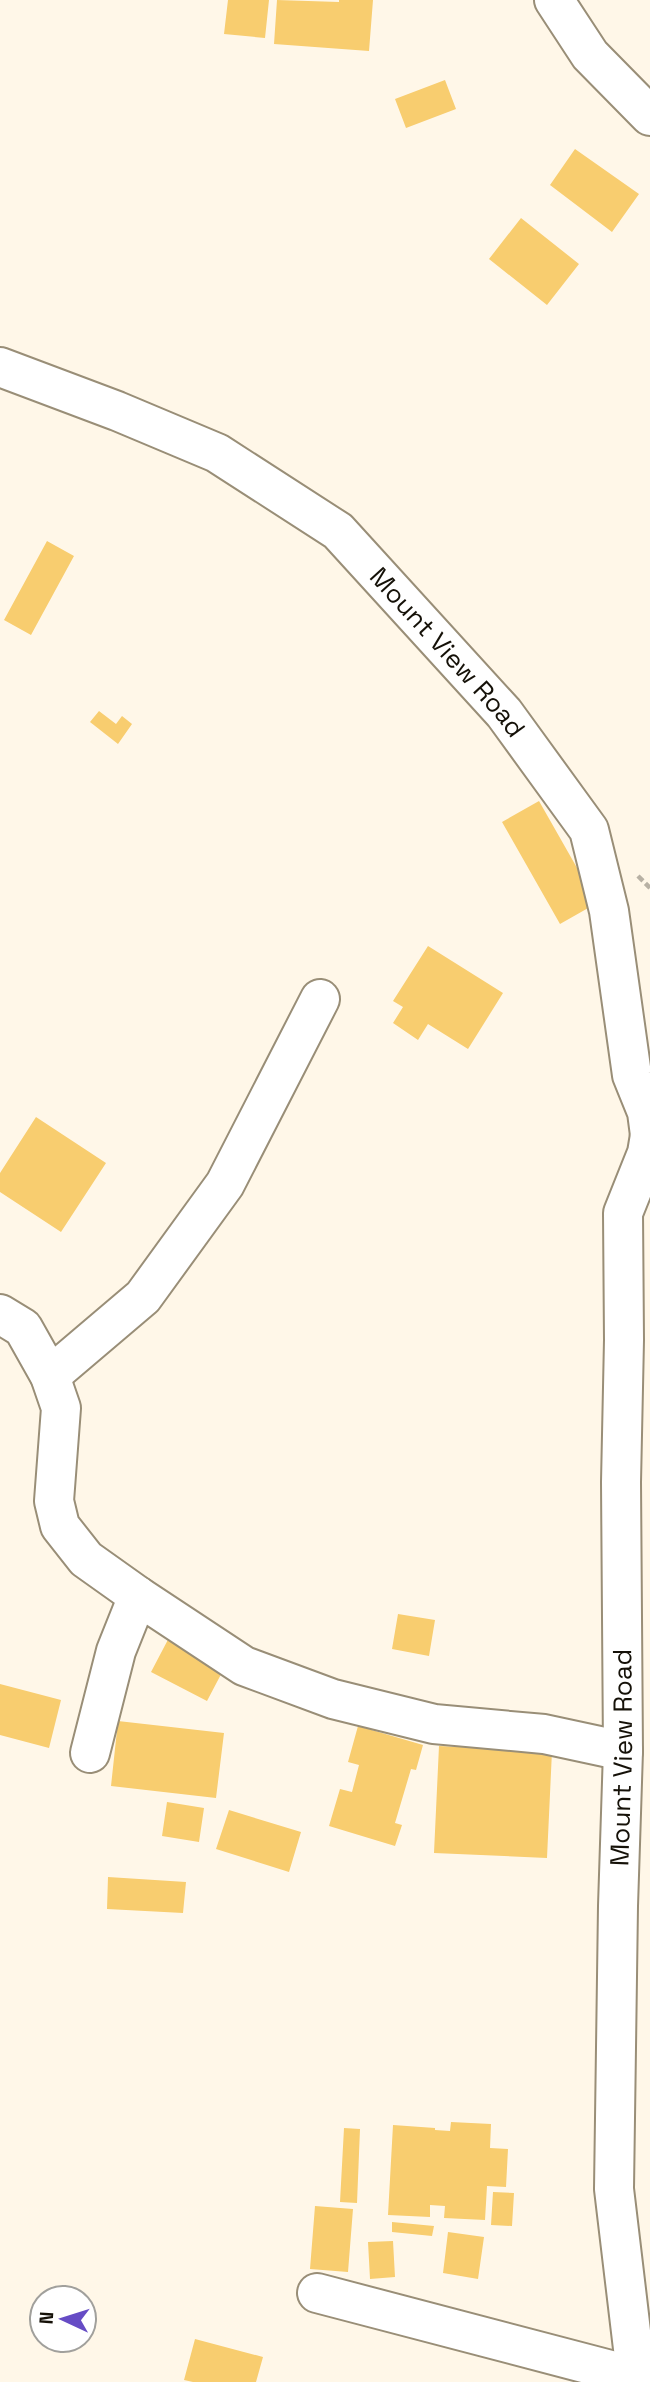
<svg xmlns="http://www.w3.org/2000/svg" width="650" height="2382" font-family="'Space Grotesk',sans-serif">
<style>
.building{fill:#f8cd6f}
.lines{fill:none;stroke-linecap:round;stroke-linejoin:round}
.minor-casing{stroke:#998e77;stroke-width:42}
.path{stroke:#b8b1a4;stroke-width:4.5;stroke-dasharray:7 3.5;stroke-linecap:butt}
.minor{stroke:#fff;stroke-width:38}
.labels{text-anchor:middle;stroke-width:7;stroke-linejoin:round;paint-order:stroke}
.street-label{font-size:26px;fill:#151108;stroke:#fff}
</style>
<rect width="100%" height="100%" fill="#fff7e8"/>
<!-- building -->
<path class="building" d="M228,0H269L265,38L224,34Z
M277,0L339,2V0H373L369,51L274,44Z
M445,80L456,109L406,128L395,99Z
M575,149L639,194L612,232L550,185Z
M521,218L579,264L547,305L489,259Z
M47,541L74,556L31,635L4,620Z
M99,711L116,724L122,716L132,724L118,744L90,722Z
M539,801L597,903L560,924L502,822Z
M428,946L503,993L468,1049L428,1024L418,1040L393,1023L403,1007L393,1001Z
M36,1117L106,1163L61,1232L0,1192V1173Z
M398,1614L435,1620L429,1656L392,1649Z
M172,1632L228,1661L207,1701L151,1672Z
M0,1684L61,1700L49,1748L0,1735Z
M118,1721L224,1733L216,1798L111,1786Z
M358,1726L423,1745L416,1770L411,1769L395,1823L402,1825L395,1846L329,1826L340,1789L352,1792L359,1765L348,1762Z
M439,1746L552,1751L547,1858L434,1853Z
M167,1802L204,1808L199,1842L162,1836Z
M229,1810L301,1832L289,1872L216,1849Z
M108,1877L186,1882L183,1913L107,1909Z
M451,2122L491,2124L490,2148L508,2149L506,2187L487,2186L485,2220L444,2218L445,2206L430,2205V2217L388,2215L393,2125L435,2128V2130L450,2131Z
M344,2128L360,2129L357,2203L340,2202Z
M493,2192L514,2193L512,2226L491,2225Z
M315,2206L353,2209L348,2272L310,2269Z
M392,2222L434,2226L432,2236L392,2232Z
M448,2232L484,2237L478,2279L443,2273Z
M393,2241L395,2277L370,2279L368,2242Z
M195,2339L263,2357L256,2382H193L184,2380Z"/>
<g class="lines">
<defs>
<g id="minor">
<path d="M554,0L590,55L650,116"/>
<path id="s1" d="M0,367L117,411L217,453L338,531L504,713L589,830L609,911L632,1075L647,1112L650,1135"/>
<path d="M0,1314L23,1328L50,1376L61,1408L54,1501L60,1526L86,1559L138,1596L244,1666L333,1699L434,1724L544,1734L623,1751"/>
<path d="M50,1376L143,1297L225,1184L320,999"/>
<path d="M90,1753L116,1651L138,1596"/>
<path d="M317,2293L637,2377"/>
<path id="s2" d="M637,2382L614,2189L618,1906L623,1751L621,1482L624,1340L623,1213L647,1153L650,1135"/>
</g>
</defs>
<!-- minor casing -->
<use href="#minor" class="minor-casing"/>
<!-- path -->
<path class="path" d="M638,876L650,888"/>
<!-- minor -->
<use href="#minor" class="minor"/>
</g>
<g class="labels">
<!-- street labels -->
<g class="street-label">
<text dy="9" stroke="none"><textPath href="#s1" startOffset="541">Mount View Road</textPath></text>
<text dy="9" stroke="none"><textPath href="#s2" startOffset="626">Mount View Road</textPath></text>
</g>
</g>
<!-- north arrow -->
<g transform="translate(63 2319) rotate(274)"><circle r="33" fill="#ffffff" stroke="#a1a09c" stroke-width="2"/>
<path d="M0-5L12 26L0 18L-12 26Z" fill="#664cc5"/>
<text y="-10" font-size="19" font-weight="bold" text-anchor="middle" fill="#151108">N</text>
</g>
</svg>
